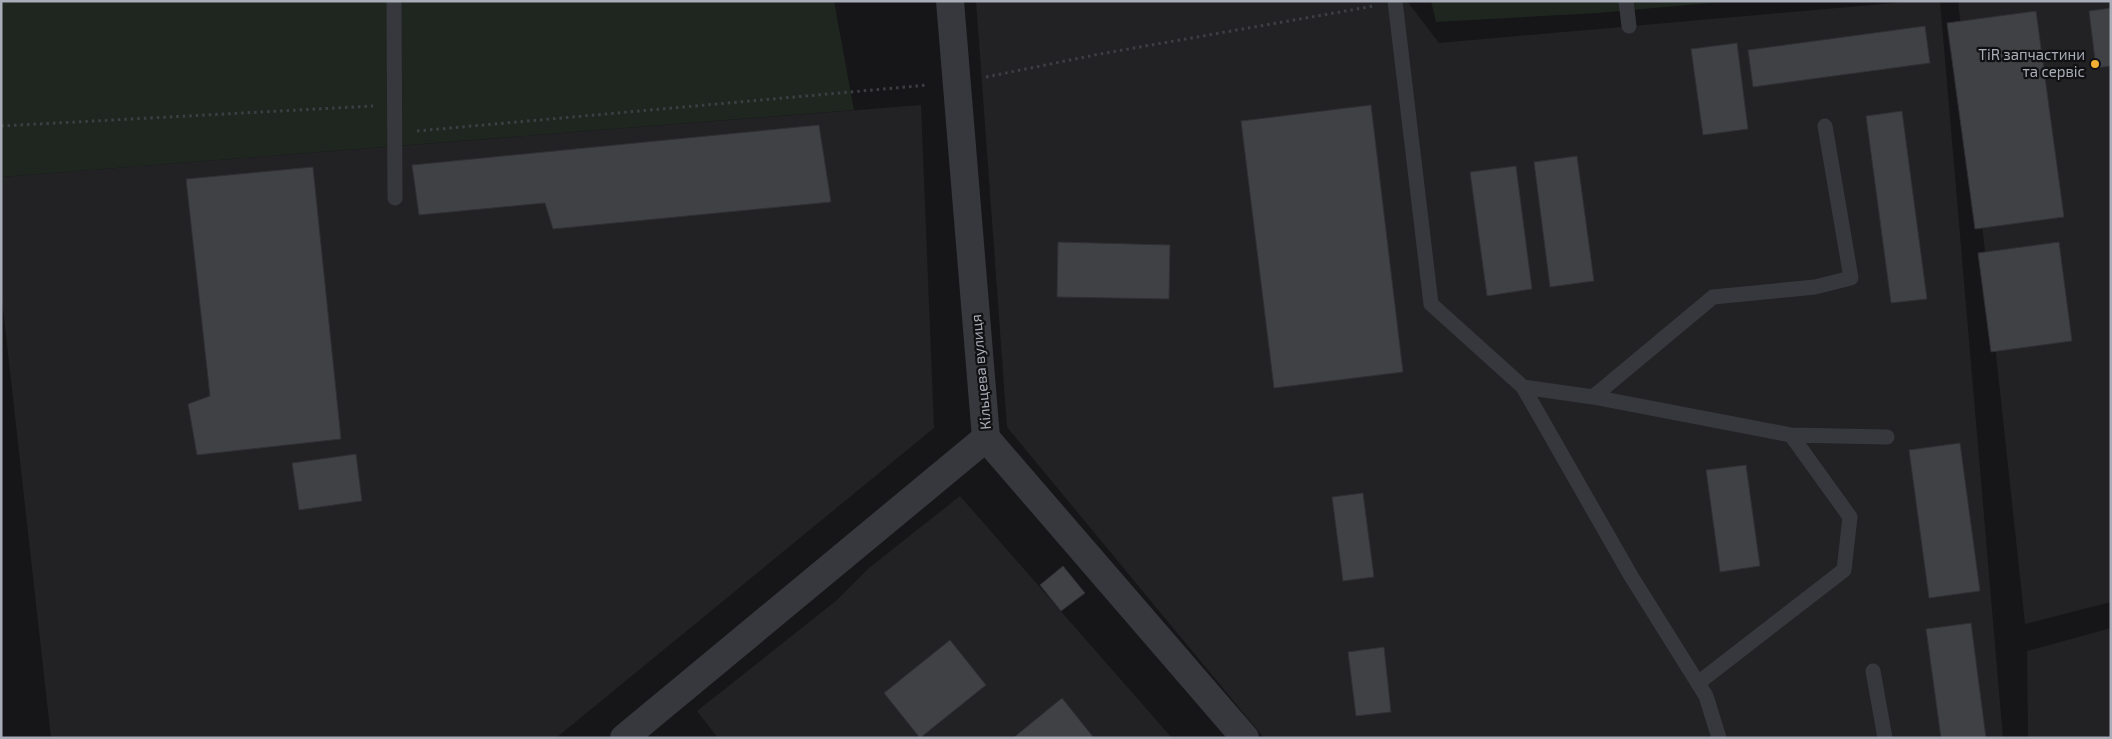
<svg xmlns="http://www.w3.org/2000/svg" width="2112" height="739" font-family="'Exo 2',sans-serif">
<style>
.built{fill:#222225}
.green{fill:#1e261f}
.building{fill:#404145;stroke:#303034}
.lines{fill:none;stroke-linecap:round;stroke-linejoin:round}
.path{stroke:#3d3f44;stroke-width:3;stroke-dasharray:2.5 4;stroke-linecap:butt}
.lane{stroke:#37383d;stroke-width:15}
.street{stroke:#37383d;stroke-width:28}
.poi-dot{fill:#f2b134;stroke:#111113;stroke-width:2}
.labels{text-anchor:middle;stroke-width:4.5;stroke-linejoin:round;paint-order:stroke}
.poi-label{font-size:15px;fill:#a8adb8;stroke:#111113;text-anchor:end}
.street-label{font-size:15px;fill:#a8adb8;stroke:#111113}
</style>
<rect width="100%" height="100%" fill="#161618"/>
<!-- built -->
<path class="built" d="M976,1H1407L1439,43L1916,1H1940L2003,738H1264L1007,427Z
M1958,1H2111V602L2025,624Z
M921,105L934,428L556,738H51L1,291V177Z
M960,496L1172,738H718L697,711L837,600L869,568Z
M2111,628V738H2028L2027,651Z"/>
<!-- green -->
<path class="green" d="M19,1H834L854,110L1,177V3Z
M1431,1H1732L1598,13L1436,22Z"/>
<!-- building -->
<path class="building" d="M2111,8V66L2096,68L2089,11Z
M2036,11L2064,217L1975,229L1947,23Z
M1925,26L1930,63L1753,87L1748,50Z
M1737,43L1748,129L1703,135L1691,49Z
M1371,105L1403,372L1274,388L1241,121Z
M1902,111L1927,299L1891,303L1866,116Z
M819,125L831,202L553,229L545,203L419,215L412,165Z
M1577,156L1594,281L1550,287L1534,162Z
M1516,166L1532,289L1487,296L1470,172Z
M313,167L341,439L197,455L188,404L210,396L186,179Z
M1058,242L1170,245L1169,299L1057,297Z
M2059,242L2072,341L1991,352L1978,253Z
M1960,443L1980,591L1929,598L1909,450Z
M356,454L362,501L299,510L292,463Z
M1746,465L1760,566L1720,572L1706,470Z
M1363,493L1374,577L1343,581L1332,497Z
M1063,566L1085,593L1061,611L1040,585Z
M1971,623L1986,738H1941L1926,629Z
M950,640L986,685L920,738L884,693Z
M1384,647L1391,712L1356,716L1348,652Z
M1062,698L1094,738H1013Z"/>
<g class="lines">
<!-- path -->
<path class="path" d="M986,77L1100,54L1374,6
M1,126L373,106
M417,131L928,85"/>
<!-- lane -->
<path class="lane" d="M394,1L395,198
M1395,1L1431,304L1523,387L1593,397L1713,297L1815,287L1851,278L1825,126
M1626,1L1629,26
M1523,387L1631,576L1706,696L1719,738
M1593,397L1791,435L1887,437
M1873,671L1885,738
M1698,683L1844,570L1850,517L1791,435"/>
<!-- street -->
<path class="street" d="M950,1L986,438L1245,738
M624,738L986,438"/>
</g>
<!-- markers -->
<circle class="poi-dot" cx="2095" cy="64" r="5"/>
<g class="labels">
<!-- poi labels -->
<g class="poi-label">
<text x="2085" y="60">TiR запчастини<tspan x="2085" dy="17">та сервіс</tspan></text>
</g>
<!-- street labels -->
<g class="street-label">
<text transform="translate(981 372) rotate(-95)" y="5">Кільцева вулиця</text>
</g>
</g>
<!-- border -->
<rect width="2112" height="739" fill="none" stroke="#a8adb8" stroke-width="5"/>
</svg>
